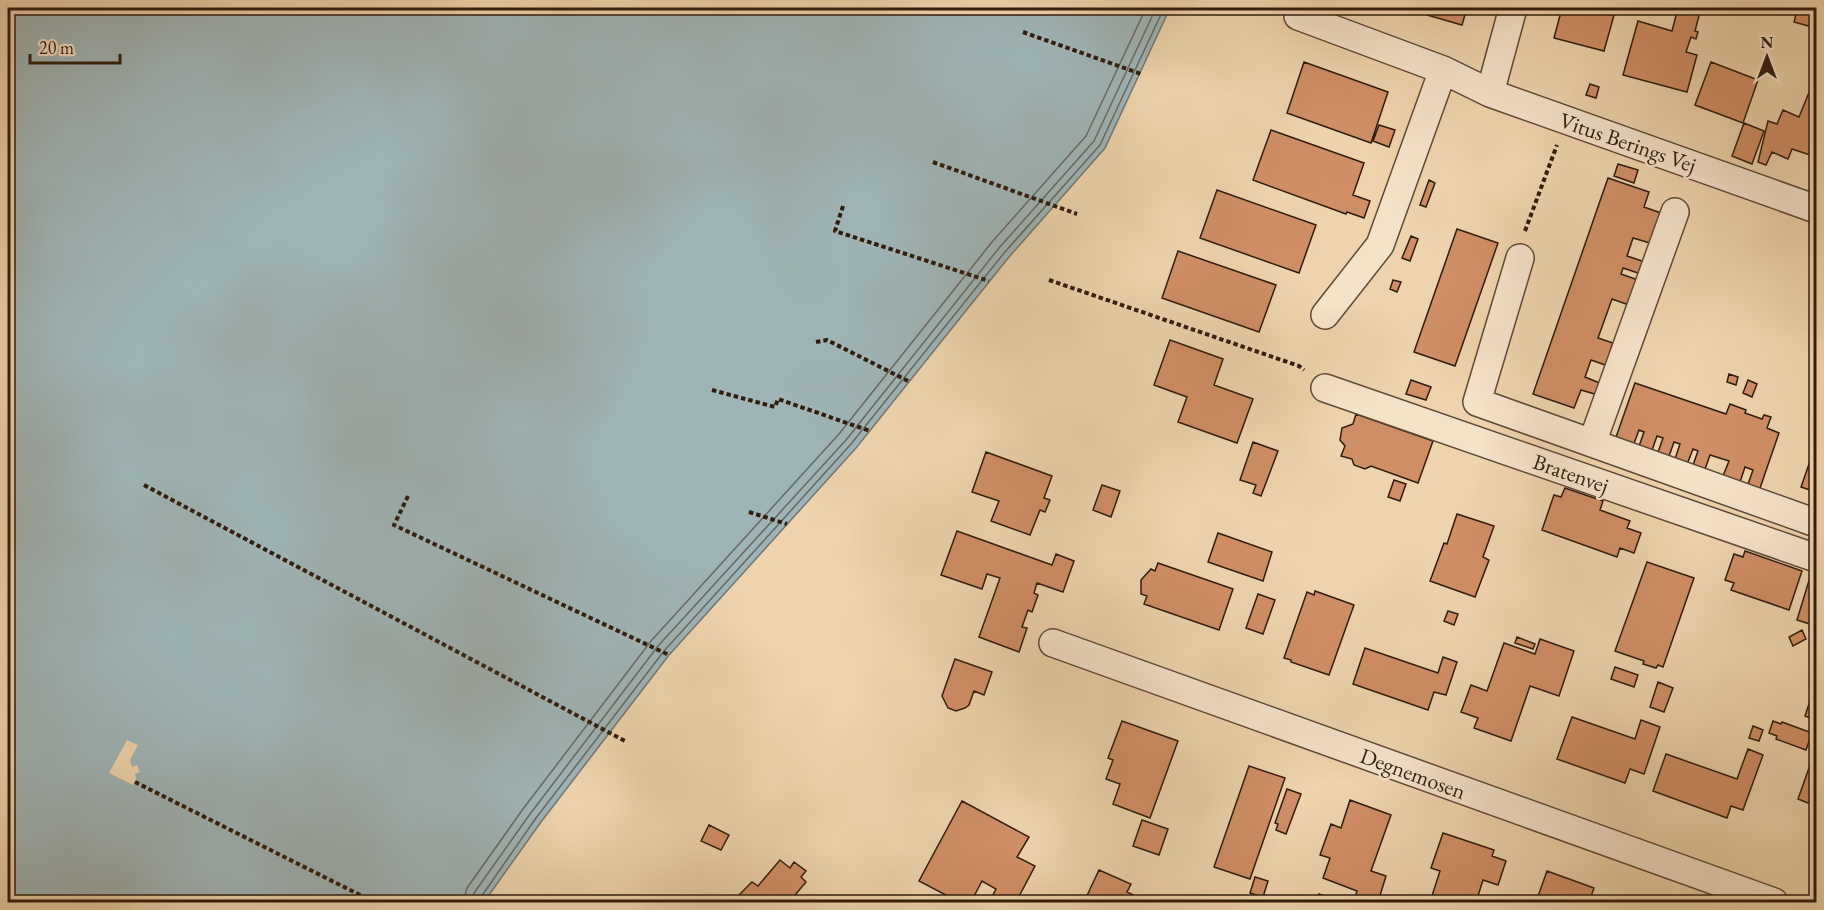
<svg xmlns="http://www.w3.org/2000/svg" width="1824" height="910" font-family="'EB Garamond',serif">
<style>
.water{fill:#9fb4b6;stroke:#727773;stroke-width:1.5}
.pier{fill:#eed3ac}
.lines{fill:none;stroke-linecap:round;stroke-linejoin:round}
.shore{stroke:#676862;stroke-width:1.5}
.building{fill:#d08e66;stroke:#2f1c0e;stroke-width:1.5}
.street-casing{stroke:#5f4a36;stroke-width:30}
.path{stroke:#2f1c0e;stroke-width:4;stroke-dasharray:4.5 3;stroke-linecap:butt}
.street{stroke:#f4e2c9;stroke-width:27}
.labels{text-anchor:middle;stroke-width:5;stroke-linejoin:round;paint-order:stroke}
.street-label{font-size:22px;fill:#2f1c0e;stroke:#f4e2c9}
</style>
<rect width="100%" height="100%" fill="#eed3ac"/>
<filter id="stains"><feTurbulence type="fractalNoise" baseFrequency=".00333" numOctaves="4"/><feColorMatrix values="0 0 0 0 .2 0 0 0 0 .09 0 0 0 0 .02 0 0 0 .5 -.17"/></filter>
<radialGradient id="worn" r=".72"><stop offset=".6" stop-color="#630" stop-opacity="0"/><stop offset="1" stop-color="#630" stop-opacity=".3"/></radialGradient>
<!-- water -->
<path class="water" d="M8,8H1170L1105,148L1009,257L856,448L669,655L541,822L484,902H8Z"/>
<!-- pier -->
<path class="pier" d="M127,740L138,745L130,760L132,767L137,765L140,772L135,774L136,779L133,785L109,773Z"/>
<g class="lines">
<!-- shore -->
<path class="shore" d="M463,902L467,888L523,809L651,641L839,434L992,242L1086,136L1146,8
M472,902L474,893L530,814L658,646L846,440L999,248L1094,141L1156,8
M479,902L481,897L536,818L664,651L851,444L1004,253L1100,145L1164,8"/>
</g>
<!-- building -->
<path class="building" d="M1430,8H1467L1462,25L1427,15Z
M1562,8H1616L1604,51L1554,38Z
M1678,8H1701L1695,31L1698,32L1696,39L1691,37L1686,52L1697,55L1687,92L1623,75L1638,21L1672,31Z
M1797,10L1816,15L1812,27L1794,22Z
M1304,62L1388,92L1371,143L1287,113Z
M1711,62L1758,80L1743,123L1695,105Z
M1590,84L1599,87L1596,98L1586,95Z
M1812,85L1816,87V157L1792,149L1788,159L1772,152L1766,165L1758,162L1768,121L1777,124L1783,110L1799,117Z
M1744,123L1764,131L1752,164L1732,156Z
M1379,125L1395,130L1389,147L1373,141Z
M1271,130L1364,163L1353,195L1370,201L1364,218L1347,212L1346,214L1253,180Z
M1618,164L1638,170L1634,183L1614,176Z
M1608,178L1649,192L1644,207L1661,213L1650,243L1633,238L1627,256L1645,262L1641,274L1623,268L1621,274L1638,280L1629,305L1612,299L1598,338L1613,343L1610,352L1613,353L1608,366L1591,360L1585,377L1602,384L1598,395L1581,390L1574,408L1533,394Z
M1429,180L1435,183L1426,207L1420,205Z
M1217,190L1316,225L1299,273L1200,238Z
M1457,229L1498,243L1455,366L1414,352Z
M1411,236L1418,239L1410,261L1402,258Z
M1178,251L1276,285L1259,332L1162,298Z
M1393,280L1401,282L1397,292L1390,289Z
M1170,340L1223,359L1214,385L1253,399L1237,443L1178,422L1187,397L1154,385Z
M1729,374L1738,377L1736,385L1727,382Z
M1411,380L1431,387L1426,400L1406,394Z
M1748,380L1757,384L1752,397L1743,393Z
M1635,383L1726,414L1730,404L1746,410L1745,413L1762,419L1764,415L1771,417L1767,428L1779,433L1759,491L1747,487L1753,470L1745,467L1740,482L1723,476L1729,461L1710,455L1704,472L1692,468L1698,451L1693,449L1686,467L1674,462L1680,444L1674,442L1668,459L1657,455L1663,438L1657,436L1651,453L1638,449L1644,432L1639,430L1633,446L1615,440Z
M1356,414L1433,441L1418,483L1371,466L1365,469L1354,465L1352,459L1341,456L1345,446L1340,440L1342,428L1353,424Z
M1253,442L1278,451L1261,496L1253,493L1256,485L1240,480Z
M1816,444V492L1801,487Z
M986,452L1052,476L1044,498L1050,500L1045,512L1040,510L1030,535L991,521L999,501L972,492Z
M1394,480L1406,484L1400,501L1388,497Z
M1102,485L1120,491L1111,517L1093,510Z
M1565,488L1603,501L1600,510L1630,521L1627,528L1641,533L1634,553L1620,548L1617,557L1542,530L1554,495L1561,497Z
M1457,514L1494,526L1483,557L1489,560L1475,597L1430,581L1444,543L1447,544Z
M957,531L1052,565L1056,554L1074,561L1063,592L1037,583L1034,593L1038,595L1032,612L1028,610L1022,627L1027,628L1019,652L979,637L1000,578L987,574L982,589L941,575Z
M1218,533L1272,552L1263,581L1208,562Z
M1745,551L1802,571L1789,610L1731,590L1734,583L1725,580L1734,554L1743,557Z
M1647,562L1694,578L1663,667L1658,665L1656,668L1643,664L1644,661L1615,651Z
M1158,563L1233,589L1219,630L1144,604L1147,596L1141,594V580L1151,569L1155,571Z
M1811,574L1816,576V618L1813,625L1797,620Z
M1315,591L1354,605L1329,675L1291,662V660L1284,658L1307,592L1314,595Z
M1258,594L1275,600L1263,634L1246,628Z
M1448,611L1458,614L1454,625L1444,621Z
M1802,630L1806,639L1793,646L1789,637Z
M1517,637L1535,644L1533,649L1515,643Z
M1540,639L1574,651L1559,696L1530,686L1511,741L1474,728L1478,718L1461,712L1471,685L1487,691L1504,643L1535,654Z
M1365,648L1438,673L1443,657L1457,662L1446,695L1434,692L1428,710L1353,684Z
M955,659L992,672L984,695L974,691L969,705L965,708L956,711L948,708L942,696Z
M1615,667L1638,675L1634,687L1611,679Z
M1658,682L1673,688L1664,712L1650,707Z
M1816,683V720L1805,716Z
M1572,717L1635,739L1641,720L1660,727L1644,774L1630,769L1625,783L1557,759Z
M1122,721L1178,741L1150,818L1113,804L1120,784L1106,779L1113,760L1108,758Z
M1773,721L1781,724L1782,722L1812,733L1806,750L1776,739L1777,736L1769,733Z
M1753,726L1763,730L1759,741L1749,738Z
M1748,749L1763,755L1743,810L1731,806L1727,818L1653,791L1666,754L1737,779Z
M1815,751L1816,752V802L1814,801L1813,805L1798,799Z
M1249,766L1285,778L1250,879L1214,867Z
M1287,789L1301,794L1286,834L1276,830L1278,824L1275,823Z
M1350,800L1391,815L1371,871L1386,876L1378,902H1354L1357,891L1323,878L1330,858L1320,855L1331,824L1341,828Z
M962,801L1029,837L1017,857L1035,866L1016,902H989L996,889L982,881L972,900L977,902H959L919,881Z
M1142,820L1168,829L1159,855L1133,846Z
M709,825L729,835L721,850L701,841Z
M1443,833L1494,850L1492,856L1506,861L1498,885L1483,880L1476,902H1430L1440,871L1431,868Z
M780,860L790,868L794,862L806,871L801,877L806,882L790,901L792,902H732L752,882L758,886Z
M1099,870L1131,884L1127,892L1148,902H1084Z
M1547,871L1594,888L1589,902H1536Z
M1255,877L1268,881L1263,897L1250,893Z
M1319,894L1342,902H1316Z"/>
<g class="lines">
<defs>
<path id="street" d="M1298,16L1443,70L1490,93L1816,209
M1490,93L1513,8
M1520,258L1477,402L1816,523
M1325,315L1380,245L1443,70
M1325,388L1816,558
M1592,443L1675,212
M1053,643L1774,902"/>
</defs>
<!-- street casing -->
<use href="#street" class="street-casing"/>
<!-- path -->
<path class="path" d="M1023,32L1141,74
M933,162L1077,214
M843,206L835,231L989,281
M1525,231L1557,145
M1049,280L1299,366L1304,370
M816,342L827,340L910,382
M712,390L775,407L778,399L870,431
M144,485L625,741
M408,496L394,525L669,655
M749,512L787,524
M135,782L374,902"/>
<!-- street -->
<use href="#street" class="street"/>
</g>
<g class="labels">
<!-- street labels -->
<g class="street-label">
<text transform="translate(1628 142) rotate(19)" y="8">Vitus Berings Vej</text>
<text transform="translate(1571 473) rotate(19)" y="8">Bratenvej</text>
<text transform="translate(1413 773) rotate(20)" y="8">Degnemosen</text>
</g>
</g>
<!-- margin -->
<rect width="1824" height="910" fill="none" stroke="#eed3ac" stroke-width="30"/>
<rect x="9" y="9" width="1806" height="892" fill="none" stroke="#2f1c0e" stroke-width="3"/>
<rect x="15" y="15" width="1794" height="880" fill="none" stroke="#2f1c0e" stroke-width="1.5"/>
<!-- north arrow -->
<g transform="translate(1767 57)" stroke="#f4e2c9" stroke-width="4.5" paint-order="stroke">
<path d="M0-4.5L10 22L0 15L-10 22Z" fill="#2f1c0e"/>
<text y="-9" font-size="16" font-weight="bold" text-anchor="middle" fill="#2f1c0e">N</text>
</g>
<!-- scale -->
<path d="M30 54v9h90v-9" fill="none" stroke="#2f1c0e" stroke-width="3"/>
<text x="39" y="54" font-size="18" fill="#2f1c0e" stroke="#f4e2c9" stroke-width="4.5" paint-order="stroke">20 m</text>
<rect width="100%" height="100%" filter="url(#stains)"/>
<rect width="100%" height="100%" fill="url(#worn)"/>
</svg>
